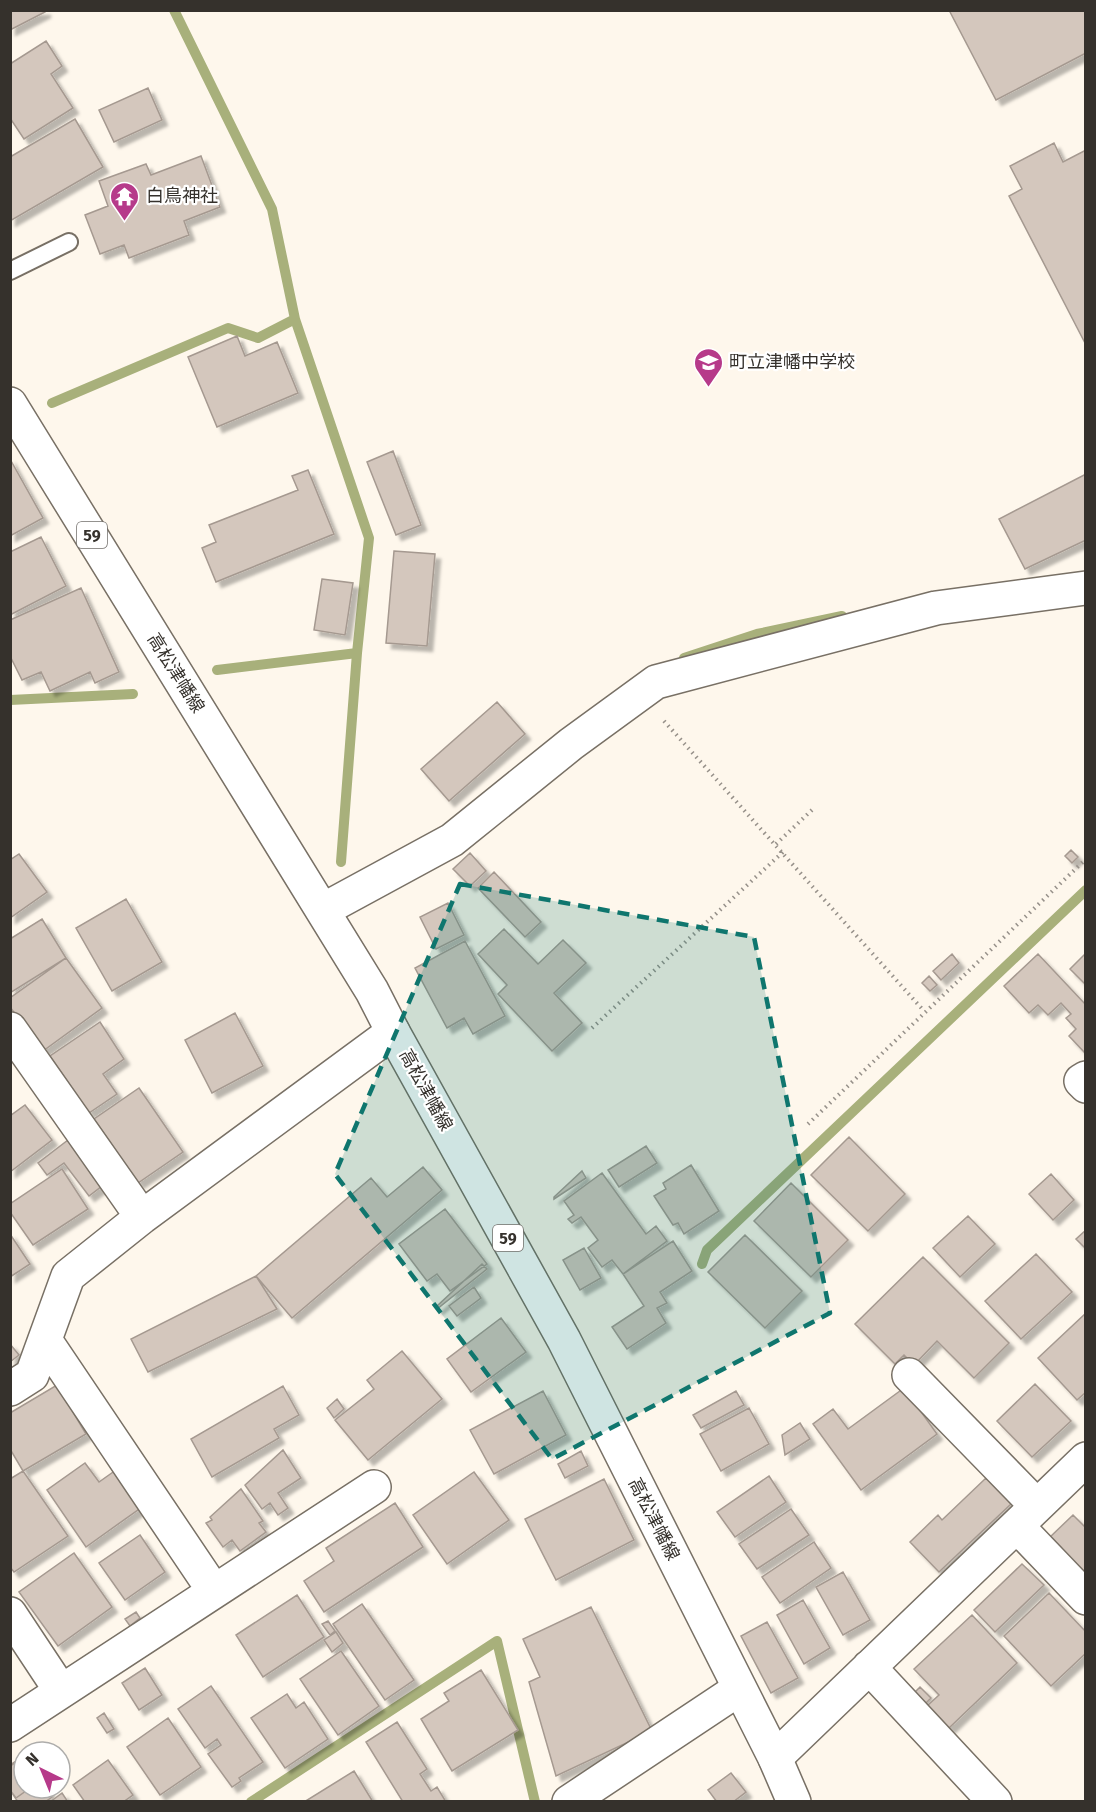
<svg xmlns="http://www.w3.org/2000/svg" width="1096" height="1812" font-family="'Fira Sans','Noto Sans JP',sans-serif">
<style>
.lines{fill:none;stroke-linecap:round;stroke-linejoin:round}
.stream{stroke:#a8b07b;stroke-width:10}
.building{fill:#d4c7bd;stroke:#a59990;stroke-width:1.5;filter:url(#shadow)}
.lane-casing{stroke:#787065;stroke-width:20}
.street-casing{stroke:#787065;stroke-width:36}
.primary-casing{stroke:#787065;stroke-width:36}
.path{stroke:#97918a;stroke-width:4;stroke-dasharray:1.5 4.5;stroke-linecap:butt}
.lane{stroke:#fff;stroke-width:16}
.street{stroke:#fff;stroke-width:33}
.primary{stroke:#fff;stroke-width:33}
.marked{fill:#0f766e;fill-opacity:0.2;stroke:#0f766e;stroke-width:4.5;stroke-dasharray:12 8;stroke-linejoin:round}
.labels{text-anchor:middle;stroke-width:4.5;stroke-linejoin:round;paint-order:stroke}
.shield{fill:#fff;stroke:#726f6b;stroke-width:1.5}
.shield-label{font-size:16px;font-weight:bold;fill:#35312c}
.poi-label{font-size:18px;fill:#35312c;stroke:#fff;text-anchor:start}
.street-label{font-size:18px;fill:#35312c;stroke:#fff}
</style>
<defs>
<filter id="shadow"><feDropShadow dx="5.5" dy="5.5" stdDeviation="1.5" flood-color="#0004"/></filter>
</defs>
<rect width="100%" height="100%" fill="#fef7ec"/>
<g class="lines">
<!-- stream -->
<path class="stream" d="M295,319L369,538L357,653L341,862
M52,403L228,328L258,338L295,319L272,209L174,10
M684,658L757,634L842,616
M217,670L357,653
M10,700L133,694
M702,1264L707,1250L1086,890
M251,1802L497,1641L535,1802"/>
</g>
<!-- building -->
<path class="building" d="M10,10H45V12L10,30Z
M949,10H1086V53L996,100Z
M46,41L62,66L51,74L73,108L24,139L10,118V64Z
M148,88L162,120L114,142L99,110Z
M75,119L103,167L10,221V157Z
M1054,143L1063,162L1086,150V345L1009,196L1022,189L1010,166Z
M201,156L220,207L184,221L189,235L129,258L124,245L100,254L85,215L108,206L99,181L146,164L151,175Z
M237,336L245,356L277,342L298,393L217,427L188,357Z
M393,451L421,525L396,535L367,462Z
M10,459L43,518L10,536Z
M308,470L334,534L216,582L202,548L216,542L209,525L298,490L292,476Z
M1086,474V540L1025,569L999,519Z
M41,537L66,586L10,615V552Z
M394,551L435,554L427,646L386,643Z
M322,579L353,583L345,635L314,630Z
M81,588L119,672L95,683L90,672L50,691L41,672L22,680L10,656V620Z
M497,702L525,734L449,801L421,769Z
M1071,850L1078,857L1072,863L1065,856Z
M470,853L486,871L470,886L453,869Z
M19,854L47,892L10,918V860Z
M494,872L541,922L525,937L478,888Z
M126,899L162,962L112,991L76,928Z
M448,903L464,935L436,949L420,917Z
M42,919L66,958L10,993V939Z
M504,929L538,964L563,940L586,963L554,993L582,1023L552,1051L498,994L507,985L478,954Z
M465,941L505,1016L473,1034L464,1018L447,1028L415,968Z
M1086,953V985L1070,969Z
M952,954L959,963L941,980L933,971Z
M1038,954L1086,1005V1054L1069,1036L1076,1029L1066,1018L1071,1014L1061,1003L1048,1015L1038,1005L1029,1013L1004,986Z
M66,958L102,1008L43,1051L10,1007V998Z
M929,976L937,985L930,991L922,983Z
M235,1013L263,1066L212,1093L185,1040Z
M100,1022L124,1059L103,1074L117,1094L89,1113L50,1056Z
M139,1088L183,1152L138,1183L94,1119Z
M25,1105L52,1140L10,1172V1116Z
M849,1137L905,1194L868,1231L811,1175Z
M68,1140L102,1186L89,1196L64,1163L47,1175L38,1163Z
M646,1146L657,1163L619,1187L608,1170Z
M691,1165L719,1211L684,1234L678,1223L673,1225L654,1196L666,1189L663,1183Z
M423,1167L442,1190L292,1318L256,1276L371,1178L387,1197Z
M62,1169L88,1209L33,1245L10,1212V1204Z
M582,1171L586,1178L554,1199V1197Z
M602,1173L646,1234L656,1226L667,1241L623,1274L612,1260L602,1267L588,1248L598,1240L581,1217L572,1223L568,1219L574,1215L564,1201Z
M1051,1174L1074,1200L1053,1220L1029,1194Z
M791,1183L848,1240L811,1277L754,1221Z
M445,1209L487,1264L450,1291L437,1274L427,1281L399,1244Z
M968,1216L995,1244L960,1277L933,1248Z
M1086,1230V1249L1076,1239Z
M10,1234L30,1264L10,1277Z
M745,1235L802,1291L765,1328L708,1272Z
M673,1241L692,1271L660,1292L667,1303L657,1308L666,1323L627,1349L612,1327L644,1306L623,1274Z
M584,1248L601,1278L580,1290L563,1260Z
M1036,1254L1072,1292L1021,1339L985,1301Z
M923,1257L1009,1343L974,1378L937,1341L914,1365L904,1355L895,1364L855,1324Z
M482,1264L487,1269L437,1309L436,1307Z
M256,1276L277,1309L148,1372L131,1339Z
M474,1287L481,1298L457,1316L449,1306Z
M1086,1313V1392L1077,1400L1038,1358Z
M501,1318L526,1352L471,1392L447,1359Z
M10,1344L19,1355L10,1362Z
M402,1351L442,1399L368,1460L335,1420L374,1389L367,1380Z
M1035,1384L1071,1421L1032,1457L997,1421Z
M57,1385L86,1434L23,1471L10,1449V1413Z
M283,1386L299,1415L274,1429L279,1438L212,1477L191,1439Z
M904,1388L937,1434L861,1490L813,1424L833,1409L848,1429Z
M543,1391L566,1435L494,1474L470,1430Z
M736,1391L744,1405L701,1428L693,1415Z
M337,1399L344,1409L334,1418L327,1408Z
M749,1408L769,1444L721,1471L700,1434Z
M800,1423L810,1439L785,1455L782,1435Z
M283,1450L301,1478L278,1493L288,1508L278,1515L270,1503L262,1509L245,1485Z
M581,1451L588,1466L565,1478L558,1464Z
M85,1463L99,1482L116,1470L142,1507L86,1547L47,1490Z
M23,1471L68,1536L14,1572L10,1567V1479Z
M474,1472L509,1520L447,1564L413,1515Z
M769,1476L786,1502L735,1537L717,1512Z
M986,1478L1011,1504L939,1572L910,1542L938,1515L942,1520Z
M604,1479L634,1540L556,1580L525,1519Z
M241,1489L263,1521L259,1523L266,1532L240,1551L232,1540L223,1547L206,1523L212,1520L210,1517Z
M395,1503L423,1547L324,1612L304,1581L334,1561L326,1548Z
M791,1509L809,1535L757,1569L739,1544Z
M1073,1515L1086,1528V1576L1049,1538Z
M140,1535L165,1572L125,1600L99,1563Z
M814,1542L831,1568L780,1603L762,1577Z
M74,1553L112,1607L58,1646L19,1592Z
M1022,1564L1044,1585L995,1632L974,1610Z
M843,1572L870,1620L843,1635L816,1587Z
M1049,1593L1086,1632V1653L1051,1686L1004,1636Z
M297,1595L324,1637L263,1677L236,1635Z
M803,1600L830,1648L804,1664L777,1615Z
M362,1604L414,1680L385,1700L333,1624Z
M591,1607L652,1731L556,1776L529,1682L540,1677L523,1639Z
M136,1612L140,1618L130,1626L125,1619Z
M972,1615L1017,1663L949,1728L927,1706L939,1695L914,1669Z
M328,1621L335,1631L330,1635L322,1624Z
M767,1622L798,1678L771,1693L741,1636Z
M336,1632L343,1643L332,1652L324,1640Z
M341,1651L379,1706L338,1735L300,1679Z
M145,1668L162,1695L139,1710L122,1683Z
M481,1670L518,1730L452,1771L421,1719L449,1701L444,1693Z
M211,1686L263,1762L239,1778L241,1781L232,1787L208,1754L221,1745L217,1739L205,1748L178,1709Z
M920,1687L931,1698L925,1704L914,1693Z
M287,1694L296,1708L304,1702L328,1739L285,1768L251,1718Z
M104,1713L114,1729L107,1733L97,1718Z
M168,1718L201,1767L160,1795L127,1747Z
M397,1722L427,1769L420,1774L431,1791L437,1787L446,1802H403L366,1742Z
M24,1756V1788H30L16,1798L10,1790V1765Z
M24,1757V1788H47L52,1797L45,1802H18L10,1790V1766Z
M108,1760L133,1795L123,1802H85L73,1785Z
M354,1771L373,1802H304Z
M731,1773L746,1792L733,1802H717L708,1790Z
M62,1793L68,1802H50Z"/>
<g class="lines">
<defs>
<path id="lane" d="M10,271L69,242"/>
<path id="street" d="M323,910L452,840L571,744L656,682L936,608L1086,588
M10,1029L142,1217
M1086,1078L1081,1081L1086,1086
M45,1340L214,1591
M909,1375L1037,1506
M10,1389L32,1375L68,1276L142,1217L393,1032
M1017,1526L1086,1598
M10,1614L61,1691
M869,1667L995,1802
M10,1725L374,1487
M775,1758L1086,1459
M569,1802L739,1689"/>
<path id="primary" d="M10,404L372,991L393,1032L564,1340L775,1758L794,1802"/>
</defs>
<!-- lane casing -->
<use href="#lane" class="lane-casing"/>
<!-- street casing -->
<use href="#street" class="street-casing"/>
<!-- primary casing -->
<use href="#primary" class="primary-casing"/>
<!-- path -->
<path class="path" d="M664,721L924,1011
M776,844L812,810
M592,1028L783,852
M808,1124L1086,859"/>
<!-- lane -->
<use href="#lane" class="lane"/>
<!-- street -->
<use href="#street" class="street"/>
<!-- primary -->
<use href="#primary" class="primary"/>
</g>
<!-- marked area -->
<path class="marked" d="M460,884L754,937L830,1313L552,1459L335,1174Z"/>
<!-- icons -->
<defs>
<symbol id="temple-pin" viewBox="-11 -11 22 30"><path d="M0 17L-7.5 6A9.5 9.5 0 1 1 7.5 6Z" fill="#b63a8a" stroke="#fff"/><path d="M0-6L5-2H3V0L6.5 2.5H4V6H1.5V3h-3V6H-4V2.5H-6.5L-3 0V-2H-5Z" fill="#fff"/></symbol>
<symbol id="school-pin" viewBox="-11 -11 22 30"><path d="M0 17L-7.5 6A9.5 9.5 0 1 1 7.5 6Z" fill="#b63a8a" stroke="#fff"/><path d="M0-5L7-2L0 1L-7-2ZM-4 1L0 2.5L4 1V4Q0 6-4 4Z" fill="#fff"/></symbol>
</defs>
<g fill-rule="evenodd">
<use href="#temple-pin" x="108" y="180" width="33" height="45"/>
<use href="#school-pin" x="692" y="346" width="33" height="45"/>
</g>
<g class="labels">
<!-- shield labels -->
<g class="shield">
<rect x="77" y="522" width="30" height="26" rx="4.5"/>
<rect x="493" y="1225" width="30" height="26" rx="4.5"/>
</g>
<g class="shield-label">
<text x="92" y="541">59</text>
<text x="508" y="1244">59</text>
</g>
<!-- poi labels -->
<g class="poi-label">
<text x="146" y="202">白鳥神社</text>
<text x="729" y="368">町立津幡中学校</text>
</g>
<!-- street labels -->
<g class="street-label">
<text transform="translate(176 673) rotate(58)" y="6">高松津幡線</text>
<text transform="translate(426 1090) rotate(61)" y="6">高松津幡線</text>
<text transform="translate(654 1519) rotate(63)" y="6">高松津幡線</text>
</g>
</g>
<!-- border -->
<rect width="1096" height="1812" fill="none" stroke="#35312c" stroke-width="24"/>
<!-- north arrow -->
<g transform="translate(42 1770) rotate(317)"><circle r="28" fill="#ffffff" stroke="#aeadab" stroke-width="1.5"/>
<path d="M0-4.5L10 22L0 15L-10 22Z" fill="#b63a8a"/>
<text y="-9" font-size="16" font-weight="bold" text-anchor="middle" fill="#35312c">N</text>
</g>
</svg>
